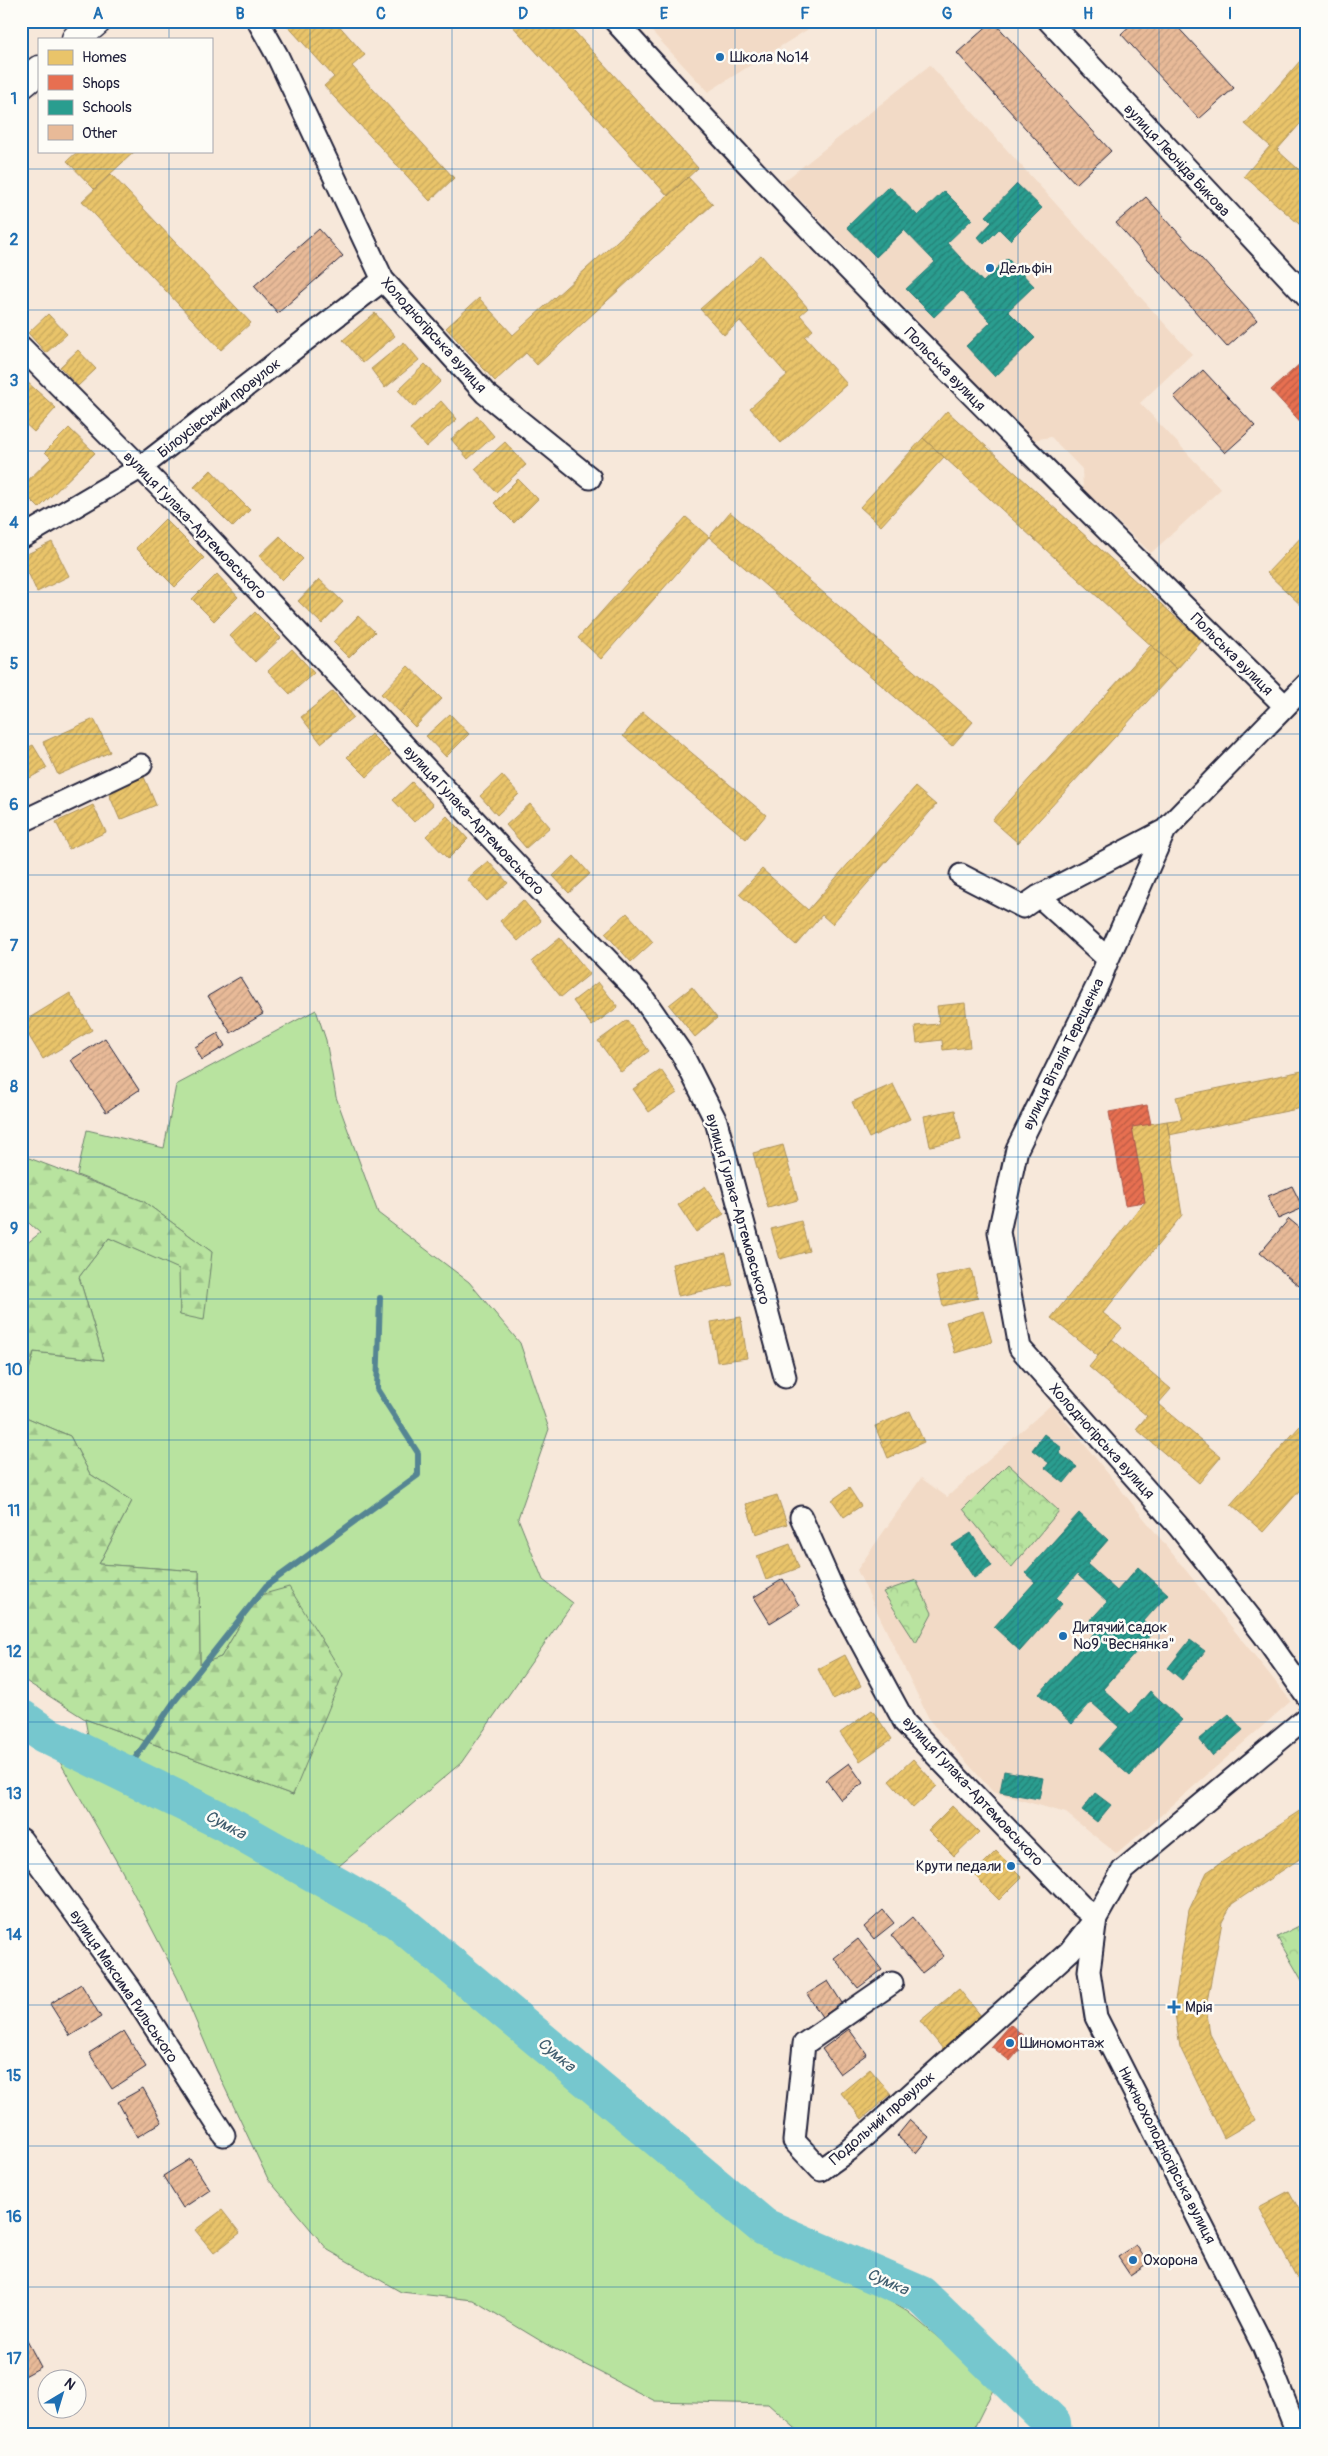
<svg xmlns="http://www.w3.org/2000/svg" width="1328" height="2456" font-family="Pangolin,sans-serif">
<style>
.built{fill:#f2dac6}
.grass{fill:#b8e39f;stroke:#6d826d}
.forest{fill:url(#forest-firs);stroke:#6d826d}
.park{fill:url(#park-crowns);stroke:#6d826d}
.homes{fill:url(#homes-hatch);stroke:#ad935c}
.shops{fill:url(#shops-hatch);stroke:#ac584a}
.schools{fill:url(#schools-hatch);stroke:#287876}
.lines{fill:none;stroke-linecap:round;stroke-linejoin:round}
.stream{stroke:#548593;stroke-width:6}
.river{stroke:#76c7ce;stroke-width:38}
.building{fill:url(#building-hatch);stroke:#22223b}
.minor-casing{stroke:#22223b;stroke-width:25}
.secondary-casing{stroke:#22223b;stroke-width:31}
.minor{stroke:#fdfcf7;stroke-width:21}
.secondary{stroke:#fdfcf7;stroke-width:28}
.grid{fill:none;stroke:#1f6fb2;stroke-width:1;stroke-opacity:0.55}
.poi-dot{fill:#1f6fb2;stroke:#fdfcf7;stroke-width:2}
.labels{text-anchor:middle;stroke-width:5;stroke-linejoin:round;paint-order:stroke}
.poi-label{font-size:15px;fill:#22223b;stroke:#fdfcf7;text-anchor:start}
.street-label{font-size:15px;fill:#22223b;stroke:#fdfcf7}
.water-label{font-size:16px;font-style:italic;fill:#3f5c6e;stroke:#fdfcf7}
.neatline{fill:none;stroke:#1f6fb2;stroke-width:2}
.grid-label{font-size:16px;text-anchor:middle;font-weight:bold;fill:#1f6fb2}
</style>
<defs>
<pattern id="forest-firs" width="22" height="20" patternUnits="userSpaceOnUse" patternTransform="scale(1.25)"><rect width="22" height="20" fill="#b8e39f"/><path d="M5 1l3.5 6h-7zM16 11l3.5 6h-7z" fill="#9ec28a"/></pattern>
<pattern id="park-crowns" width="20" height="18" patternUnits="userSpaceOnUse" patternTransform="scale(1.25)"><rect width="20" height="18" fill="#b8e39f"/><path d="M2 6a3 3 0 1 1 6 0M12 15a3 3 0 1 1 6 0" fill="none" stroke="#9ec28a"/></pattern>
<pattern id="homes-hatch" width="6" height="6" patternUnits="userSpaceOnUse" patternTransform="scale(1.25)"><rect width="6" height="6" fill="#e9c46a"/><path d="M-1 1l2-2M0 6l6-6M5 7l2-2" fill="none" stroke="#c8a85d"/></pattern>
<pattern id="shops-hatch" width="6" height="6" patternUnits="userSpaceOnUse" patternTransform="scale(1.25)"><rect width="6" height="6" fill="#e76f51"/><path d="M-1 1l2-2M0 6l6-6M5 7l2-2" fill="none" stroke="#bb5b44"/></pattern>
<pattern id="schools-hatch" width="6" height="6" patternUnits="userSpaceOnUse" patternTransform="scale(1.25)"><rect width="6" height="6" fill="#2a9d8f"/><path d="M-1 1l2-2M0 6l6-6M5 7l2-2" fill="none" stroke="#248076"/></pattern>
<pattern id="building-hatch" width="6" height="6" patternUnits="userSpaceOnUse" patternTransform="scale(1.25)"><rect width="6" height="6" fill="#e8ba98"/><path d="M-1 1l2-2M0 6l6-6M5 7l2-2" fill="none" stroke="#c7a084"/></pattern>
</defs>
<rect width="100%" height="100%" fill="#f7e8da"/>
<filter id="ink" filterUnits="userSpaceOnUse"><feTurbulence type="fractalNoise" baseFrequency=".02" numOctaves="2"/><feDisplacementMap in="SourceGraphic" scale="10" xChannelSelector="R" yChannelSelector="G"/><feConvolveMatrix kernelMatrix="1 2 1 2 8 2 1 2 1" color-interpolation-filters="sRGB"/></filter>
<g filter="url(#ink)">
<!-- built -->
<path class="built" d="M642,21H821L708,92Z
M930,65L1192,354L1140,403L1221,489L1151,553L1083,489L1082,469L1051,437L1033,440L783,182Z
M1052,1404L1291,1701L1117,1854L1066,1813L993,1792L930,1721L857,1570L921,1478L947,1497Z"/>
<!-- grass -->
<path class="grass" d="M316,1010L326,1040L336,1097L378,1213L469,1282L520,1343L549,1429L518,1518L543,1580L573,1603L461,1763L339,1866L89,1741L85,1719L293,1795L257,1596L221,1657L200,1665L199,1571L99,1564L132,1501L90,1474L70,1436L21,1415V1399L34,1352L104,1360L79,1277L109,1238L180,1269V1315L212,1252L143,1201L77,1175L87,1130L164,1148L176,1085Z
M44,1734L224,1822L397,1920L764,2227L908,2312L995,2386L971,2434L803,2435L768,2404L655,2401L549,2346L473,2300L401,2292L328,2250L268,2179L217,2071L178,1979L122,1871Z"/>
<!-- forest -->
<path class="forest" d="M21,1155L143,1201L212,1252L204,1320L180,1315L179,1269L109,1238L79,1277L104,1360L34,1352L21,1399V1248L40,1233L21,1216Z
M21,1415L70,1436L90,1474L132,1501L99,1564L199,1571L200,1664L221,1657L257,1596L289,1587L343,1674L293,1795L85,1719L21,1678Z"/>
<!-- park -->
<path class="park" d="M1008,1464L1059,1511L1011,1568L963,1509Z
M916,1580L932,1613L916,1643L883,1592Z
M1307,1922V1982L1304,1984L1277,1937Z"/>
<!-- homes -->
<path class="homes" d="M283,21H335L365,55L352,66L454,178L430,201L324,86L334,77Z
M508,21H565L698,168L668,196Z
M1307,53V116L1277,150L1307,177V231L1244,176L1270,146L1245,124Z
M78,151H135L94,189L67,161Z
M111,174L251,323L221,350L82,201Z
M688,177L713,204L537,365L526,353L495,381L446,328L479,298L513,335Z
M761,255L808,308L800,315L813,330L805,337L847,384L781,443L750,408L787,375L740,321L724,335L700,309Z
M21,281L28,287L21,295Z
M375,313L395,336L363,363L343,340Z
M48,314L67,334L46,353L28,333Z
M404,342L419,360L385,388L371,369Z
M78,350L96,369L78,386L60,367Z
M425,364L441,381L414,407L398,390Z
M26,381L56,408L34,432L21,420V387Z
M441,401L457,419L426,447L410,429Z
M947,411L1202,641L1177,669L923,438Z
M477,416L494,436L468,459L451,439Z
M69,428L95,453L39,508L21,490V487L51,458L45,452Z
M923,438L944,457L881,526L860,507Z
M505,442L526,465L496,492L475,469Z
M211,470L230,490L213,507L194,487Z
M518,479L538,499L514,523L494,503Z
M230,490L250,510L233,527L213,507Z
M730,512L973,722L952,746L709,537Z
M686,517L709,537L601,659L578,638Z
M165,519L204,558L175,587L136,548Z
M1307,531V611L1267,573Z
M280,536L303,559L282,580L259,556Z
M52,542L69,576L37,592L21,557Z
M217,574L238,597L214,621L192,599Z
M319,579L343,602L322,624L298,601Z
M255,612L281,638L255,662L230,636Z
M358,616L375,632L349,658L333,642Z
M1151,645L1177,669L1018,843L992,820Z
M292,649L314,673L290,694L268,671Z
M408,666L427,684L400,712L381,694Z
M427,684L442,699L415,727L400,712Z
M333,691L353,717L321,743L301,717Z
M643,712L766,815L746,839L623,736Z
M450,714L469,734L446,757L426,736Z
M94,719L110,752L58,775L43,742Z
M371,734L391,754L367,777L347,757Z
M33,745L47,768L21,783V751Z
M502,775L519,794L497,815L480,796Z
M144,777L156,805L120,820L108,792Z
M412,782L433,805L414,822L393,800Z
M915,787L936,805L832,924L822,915L796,945L739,894L762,869L808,910Z
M530,804L550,827L526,848L506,825Z
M93,805L106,832L69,849L56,822Z
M447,816L468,839L448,859L426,836Z
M574,856L590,874L569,893L553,876Z
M488,861L508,883L487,901L467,879Z
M523,900L541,921L518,941L500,921Z
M627,913L653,942L631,962L605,933Z
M560,938L590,974L561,997L532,961Z
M598,982L618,1007L592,1026L573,1001Z
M692,987L717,1018L695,1037L669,1005Z
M70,993L92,1030L43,1059L21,1023Z
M965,1003L970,1047L943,1050L942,1040L917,1043L915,1026L939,1024L937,1006Z
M627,1020L649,1051L621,1072L598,1041Z
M661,1070L677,1093L649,1112L633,1089Z
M1307,1070V1107L1169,1135L1167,1121L1182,1119L1176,1097Z
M893,1084L910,1119L869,1138L852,1102Z
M955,1110L961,1140L930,1146L924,1116Z
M1167,1121L1182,1215L1103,1313L1122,1328L1098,1356L1051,1318L1145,1202L1132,1127Z
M783,1145L798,1200L768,1208L753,1153Z
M705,1186L724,1214L696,1232L678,1205Z
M801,1221L809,1251L780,1259L771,1229Z
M726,1253L733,1285L678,1296L672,1264Z
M971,1269L978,1298L943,1306L936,1277Z
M983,1311L992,1342L955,1353L946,1322Z
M741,1317L747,1358L717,1362L711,1322Z
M1112,1339L1171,1389L1158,1404L1221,1457L1199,1483L1136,1429L1147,1416L1089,1367Z
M910,1411L924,1442L888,1458L875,1426Z
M1307,1418V1482L1263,1532L1231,1504Z
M849,1488L861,1506L844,1517L832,1500Z
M777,1495L787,1524L756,1534L746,1504Z
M790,1544L799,1568L766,1580L757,1556Z
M845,1655L861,1686L833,1699L818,1669Z
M872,1710L892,1739L860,1761L840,1733Z
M913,1759L937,1786L913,1808L889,1781Z
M952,1806L979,1832L954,1856L928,1830Z
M1307,1806V1854L1232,1904L1222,1922L1206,2007L1210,2034L1255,2120L1224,2138L1180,2047L1174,2007L1189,1910L1207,1872Z
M996,1851L1022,1877L999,1900L973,1874Z
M959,1989L982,2017L943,2049L920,2021Z
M870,2069L891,2094L862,2119L841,2093Z
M1289,2191L1307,2224V2297L1259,2207Z
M222,2210L240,2233L214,2253L195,2230Z"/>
<!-- shops -->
<path class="shops" d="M1303,361L1307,366V429L1271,390Z
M1147,1105L1151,1124L1132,1127L1145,1202L1125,1205L1109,1112Z
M1010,2024L1028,2040L1010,2061L991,2046Z"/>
<!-- schools -->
<path class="schools" d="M1017,184L1042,208L1010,240L999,229L984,244L978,237L992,222L986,216Z
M889,186L918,216L944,191L972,219L947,243L983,282L1007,258L1034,286L1008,311L1035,338L995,377L966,346L991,322L961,291L934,317L906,289L935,262L904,230L876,257L847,227Z
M1044,1434L1062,1448L1059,1453L1077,1467L1064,1483L1045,1468L1049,1463L1032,1450Z
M1079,1513L1108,1540L1087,1564L1117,1591L1138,1567L1168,1594L1144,1621L1155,1631L1103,1689L1130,1714L1150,1691L1182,1720L1130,1776L1099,1749L1119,1727L1091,1702L1072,1724L1039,1694L1095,1632L1086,1625L1107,1602L1077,1574L1056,1598L1062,1604L1020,1651L994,1627L1035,1582L1025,1573Z
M971,1533L992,1566L974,1578L952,1545Z
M1190,1640L1205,1651L1182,1680L1168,1668Z
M1229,1714L1243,1730L1213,1756L1199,1739Z
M1004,1771L1043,1778L1039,1799L1000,1792Z
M1095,1793L1111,1805L1097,1822L1082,1810Z"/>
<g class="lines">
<!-- stream -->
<path class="stream" d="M125,1773L174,1702L266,1586L418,1475V1453L377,1389L380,1298"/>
<!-- river -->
<path class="river" d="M21,1718L44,1734L224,1822L397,1920L764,2227L921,2295L1052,2423L1053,2435"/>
</g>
<!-- building -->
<path class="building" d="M993,21L1111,151L1076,184L957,53Z
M1135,21H1172L1234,88L1199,119L1121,34Z
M1146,197L1257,320L1227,347L1116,223Z
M319,229L343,256L278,313L254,286Z
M1203,370L1255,426L1225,453L1174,397Z
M240,977L263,1014L231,1033L208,996Z
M218,1033L225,1046L202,1060L195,1047Z
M105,1038L139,1090L106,1112L71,1060Z
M21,1068L27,1078L21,1082Z
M1292,1186L1303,1208L1278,1219L1268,1196Z
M1289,1219L1307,1234V1277L1299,1286L1260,1253Z
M783,1579L799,1605L770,1623L754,1597Z
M849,1763L863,1783L841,1800L826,1780Z
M883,1910L894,1923L874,1939L864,1927Z
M912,1917L944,1956L922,1973L891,1935Z
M858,1939L882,1970L858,1988L834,1958Z
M828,1981L842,2003L822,2017L807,1994Z
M81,1984L101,2017L70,2036L50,2004Z
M849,2029L867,2054L840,2074L822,2049Z
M124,2031L146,2067L112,2089L89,2053Z
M143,2088L162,2122L137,2137L118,2102Z
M910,2120L929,2137L916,2153L897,2136Z
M190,2159L210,2190L183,2208L163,2176Z
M1136,2245L1148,2263L1130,2275L1118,2257Z
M24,2335L41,2367L21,2378V2337Z"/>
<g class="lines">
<defs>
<path id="minor" d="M258,21L277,55L383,280L485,393L590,478
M615,21C830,258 1058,482 1285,706
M1049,21L1307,297
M21,347L175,502L543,893L641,995L682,1054L716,1121L785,1377
M21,538L140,468L383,280
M1307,684L1165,830L1108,959L1099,982L1017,1149L999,1232L1020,1348L1179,1527L1264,1635L1307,1696
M21,822L141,765
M961,875L1023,907L1039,896L1165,830
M1039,896L1108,959
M801,1517L835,1594L905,1723L1081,1906L1096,1918L1070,1951L849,2150L821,2170L794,2141L804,2044L892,1983
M21,1839L130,1989L224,2135
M1298,2435L1263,2346L1096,2017L1089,1971L1096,1918L1123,1870L1307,1717"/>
<path id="secondary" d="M76,39L97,21
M21,85L39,70"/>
</defs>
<!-- minor casing -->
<use href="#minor" class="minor-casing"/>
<!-- secondary casing -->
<use href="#secondary" class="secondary-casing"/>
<!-- minor -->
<use href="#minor" class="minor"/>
<!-- secondary -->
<use href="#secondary" class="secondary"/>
</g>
</g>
<!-- grid -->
<path class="grid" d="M169,21V39M310,21V2435M452,21V2435M593,21V2435M735,21V2435M876,21V2435M1018,21V2435M1159,21V2435M169,151V2435M21,169H1307M21,310H1307M21,451H1307M21,592H1307M21,734H1307M21,875H1307M21,1016H1307M21,1157H1307M21,1299H1307M21,1440H1307M21,1581H1307M21,1722H1307M21,1864H1307M21,2005H1307M21,2146H1307M21,2287H1307"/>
<!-- markers -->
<g class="poi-dot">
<circle cx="720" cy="57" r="5"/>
<circle cx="990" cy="268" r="5"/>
<circle cx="1063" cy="1636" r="5"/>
<circle cx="1011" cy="1866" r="5"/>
<path d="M1171.5 1999.5h5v5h5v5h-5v5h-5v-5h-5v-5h5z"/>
<circle cx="1010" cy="2043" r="5"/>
<circle cx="1133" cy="2260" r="5"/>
</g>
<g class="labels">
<!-- poi labels -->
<g class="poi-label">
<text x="730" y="62">Школа №14</text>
<text x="1000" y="273">Дельфін</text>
<text x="1073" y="1632">Дитячий садок<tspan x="1073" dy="17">№9 "Веснянка"</tspan></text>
<text x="1001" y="1871" text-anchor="end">Крути педали</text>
<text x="1185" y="2012">Мрія</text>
<text x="1020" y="2048">Шиномонтаж</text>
<text x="1143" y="2265">Охорона</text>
</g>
<!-- street labels -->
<g class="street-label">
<text transform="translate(1177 160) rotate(47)" y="5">вулиця Леоніда Бикова</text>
<text transform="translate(434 335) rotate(48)" y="5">Холодногірська вулиця</text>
<text transform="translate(945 369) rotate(46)" y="5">Польська вулиця</text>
<text transform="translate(219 408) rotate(-38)" y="5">Білоусівський провулок</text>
<text transform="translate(195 525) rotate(46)" y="5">вулиця Гулака-Артемовського</text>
<text transform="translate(1232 654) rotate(45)" y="5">Польська вулиця</text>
<text transform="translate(474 820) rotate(47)" y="5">вулиця Гулака-Артемовського</text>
<text transform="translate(1063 1054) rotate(-64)" y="5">вулиця Віталія Терещенка</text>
<text transform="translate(738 1209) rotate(74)" y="5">вулиця Гулака-Артемовського</text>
<text transform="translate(1102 1441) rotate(48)" y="5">Холодногірська вулиця</text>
<text transform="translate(973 1791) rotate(47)" y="5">вулиця Гулака-Артемовського</text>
<text transform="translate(124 1986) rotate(56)" y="5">вулиця Максима Рильського</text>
<text transform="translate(882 2118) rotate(-41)" y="5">Подольний провулок</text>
<text transform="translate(1167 2155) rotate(63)" y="5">Нижньохолодногірська вулиця</text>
</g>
<!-- water labels -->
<g class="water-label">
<text transform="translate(226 1824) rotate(28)" y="6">Сумка</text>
<text transform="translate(557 2054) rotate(40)" y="6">Сумка</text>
<text transform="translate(888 2281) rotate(24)" y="6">Сумка</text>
</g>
</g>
<!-- margin -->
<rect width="1328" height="2456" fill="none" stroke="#fdfcf7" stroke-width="55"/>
<!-- legend -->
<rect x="38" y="38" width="175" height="115" fill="#fdfcf7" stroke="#a5a5ac"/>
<rect x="48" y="50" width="25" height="15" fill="#e9c46a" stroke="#a5a5ac"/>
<text x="82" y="62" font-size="15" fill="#22223b">Homes</text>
<rect x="48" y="75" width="25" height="15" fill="#e76f51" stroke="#a5a5ac"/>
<text x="82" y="88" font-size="15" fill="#22223b">Shops</text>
<rect x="48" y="100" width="25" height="15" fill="#2a9d8f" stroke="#a5a5ac"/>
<text x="82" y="112" font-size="15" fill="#22223b">Schools</text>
<rect x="48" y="125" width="25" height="15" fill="#e8ba98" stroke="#a5a5ac"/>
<text x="82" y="138" font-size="15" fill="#22223b">Other</text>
<!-- north arrow -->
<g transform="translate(62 2394) rotate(38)"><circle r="24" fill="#fdfcf7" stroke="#a5a5ac"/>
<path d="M0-4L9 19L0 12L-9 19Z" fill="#1f6fb2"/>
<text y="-8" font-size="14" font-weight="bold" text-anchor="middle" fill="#22223b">N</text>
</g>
<rect x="28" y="28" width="1272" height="2400" class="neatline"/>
<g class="grid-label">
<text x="98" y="19">A</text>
<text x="240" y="19">B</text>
<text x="381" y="19">C</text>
<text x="523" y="19">D</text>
<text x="664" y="19">E</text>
<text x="805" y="19">F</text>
<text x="947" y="19">G</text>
<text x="1088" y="19">H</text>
<text x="1230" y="19">I</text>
<text x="14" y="104">1</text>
<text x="14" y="245">2</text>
<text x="14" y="386">3</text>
<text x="14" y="528">4</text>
<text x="14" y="669">5</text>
<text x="14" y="810">6</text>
<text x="14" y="951">7</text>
<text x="14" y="1092">8</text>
<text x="14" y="1234">9</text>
<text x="14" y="1375">10</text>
<text x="14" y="1516">11</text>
<text x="14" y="1657">12</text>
<text x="14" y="1799">13</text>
<text x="14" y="1940">14</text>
<text x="14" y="2081">15</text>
<text x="14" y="2222">16</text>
<text x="14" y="2364">17</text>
</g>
</svg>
